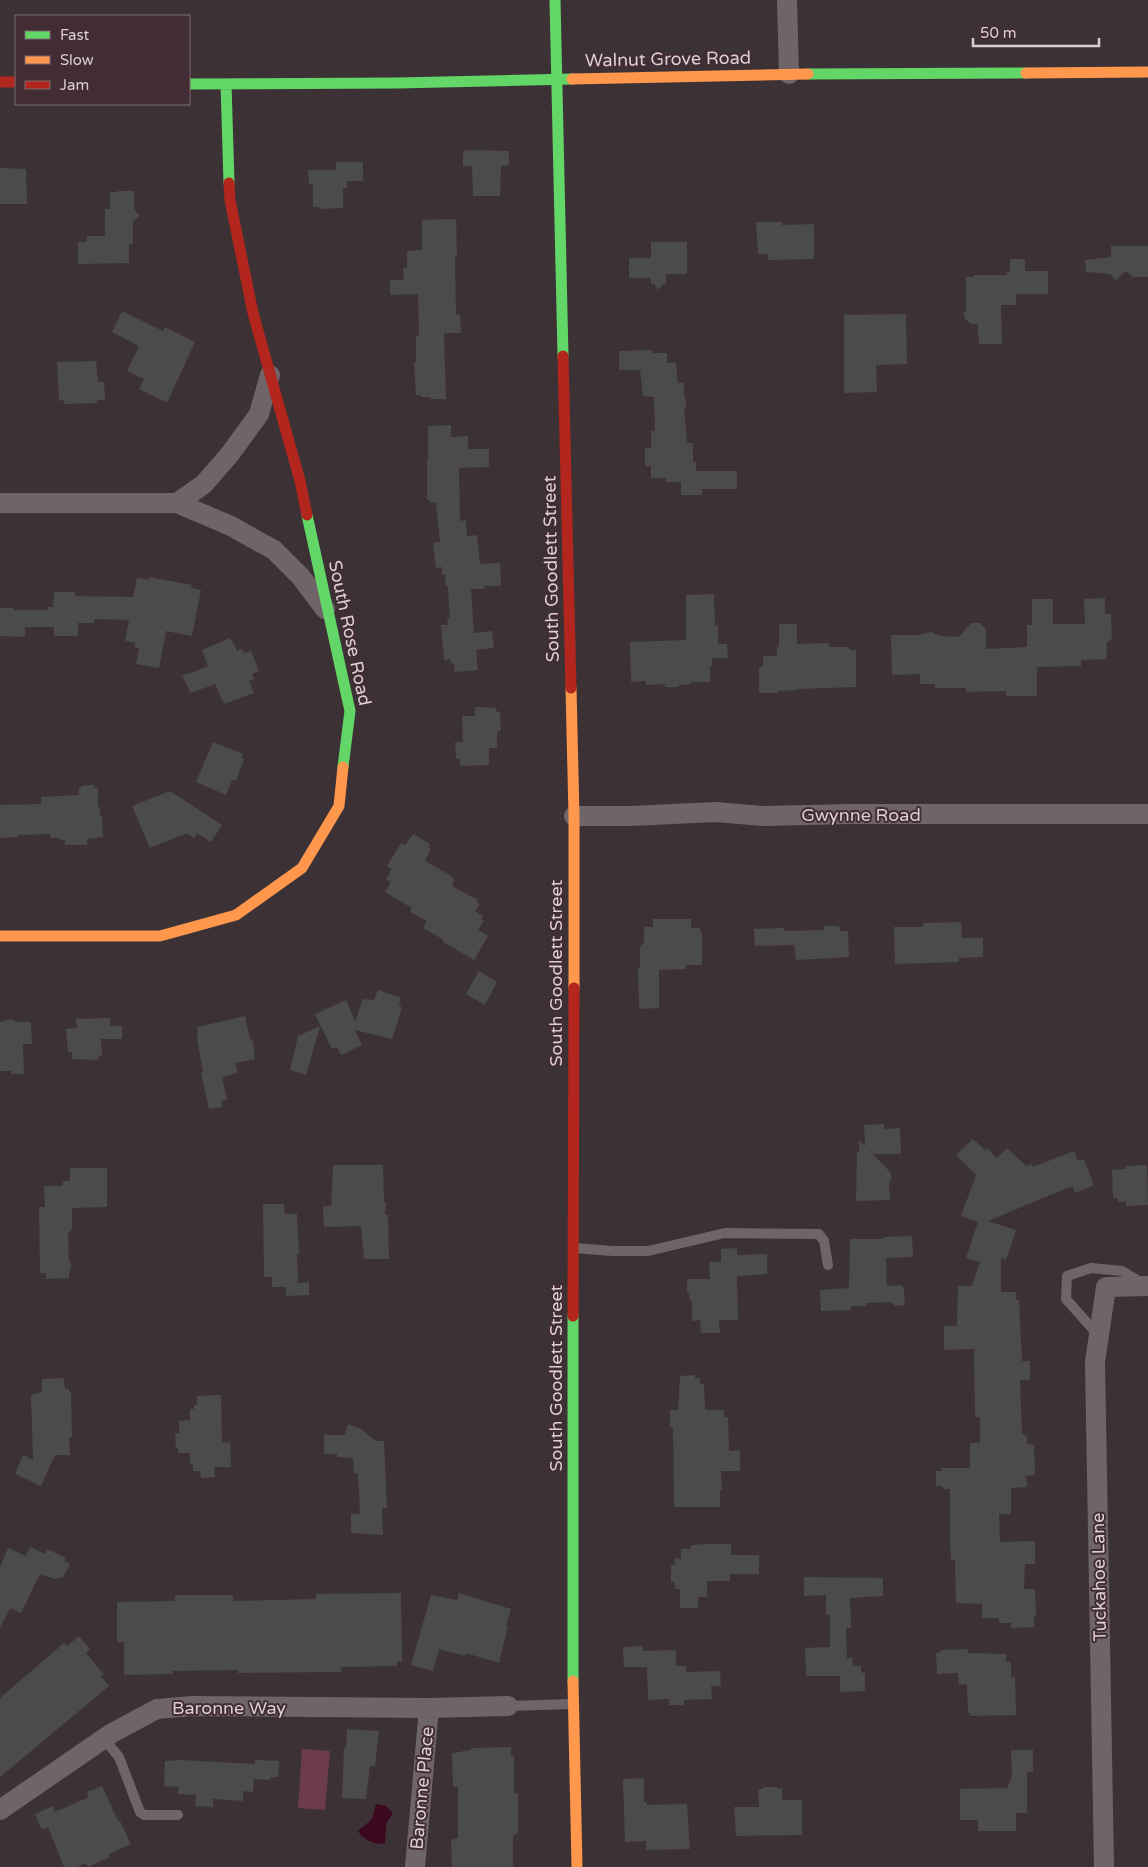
<svg xmlns="http://www.w3.org/2000/svg" width="1148" height="1867" viewBox="0 0 1148 1867" font-family="'Varela Round',sans-serif">
<rect width="100%" height="100%" fill="#3c3235"/>
<!-- green -->
<path fill="#6c3c4c" d="M302,1749l28,2 -5,59 -27,-2z"/>
<!-- water -->
<path fill="#3b081f" d="M376,1804l10,2 7,7 -7,11 -1,20c-11,0 -21,-3 -27,-13l14,-12z"/>
<!-- building -->
<path fill="#4b4b4c" d="M471,150l38,1v14l-8,1 -1,30h-27l-1,-30h-9v-15z
M336,162h27v19h-16v7h-4v19l-2,1 -22,1v-2h-6v-23h-4l-1,-14h28z
M0,168l26,1 1,35h-27z
M118,191h16v18l6,7 -7,5v23h-4v19l-51,1v-22h9v-6h18v-27h5v-17h8z
M456,219l1,37 -2,1 1,58h4l1,18h-17l2,66h-15l-1,-2h-9v-2h-5l-2,-33h2v-26h3l-1,-42 -28,1v-15h14l-1,-12h4v-17l15,-1v-30z
M756,222h26v3l32,-1v35l-46,1v-6h-10z
M651,242h36v32h-21v10h-3l-5,6 -4,-6h-3v-6h-22v-20h22z
M1111,246h37v31h-15l-7,-6 -10,9 -6,-6 -24,-2 -1,-12 26,-3z
M1010,259h15v12h23v23h-32v11h-15l1,39h-23v-7h-1v-13h-7l-7,-6v-6l2,-2v-33h8v-2h33v-3h3z
M122,311l41,20 2,-4 30,15 -28,61 -28,-14 5,-10 -17,-8 12,-25 -27,-14z
M906,314l1,50 -31,1 1,27 -33,1v-78z
M652,350v3h15v10h9l2,20h6v14l2,3v6l-2,2 3,35h6v19h3v9h41v18h-35v6h-21v-13h-15v-4h-15v-12h-6v-18h6v-17h4l-1,-34 -11,-1 -3,-26h-21v-19z
M96,361l2,21h6l1,18h-8v3l-33,1v-4l-5,1 -2,-39z
M451,425v12l17,-1v13h21v18l-30,1 1,53 6,-1 1,16 10,-1 3,29 20,-1 1,23h-17l1,3h-14l3,44 18,-2 2,17 -18,2 2,20 -23,2 -1,-9 -3,1 -1,-5 -6,1 -3,-35h7l-1,-6 3,-1 -2,-32h-2l-1,-11h-3v-8l-6,1 -3,-25 7,-1 -4,-40 -6,1v-3h-3v-40l1,-1v-33z
M149,577l43,8 -1,3 10,2 -9,46 -26,-5 -7,37 -23,-4 3,-16 -5,-1 1,-4 -10,-2 4,-21 -34,-1 -1,4h-16v13h-24v-9h-29v10l-25,-1v-28h13v2h35v-3h5l1,-15h21v4l58,1 4,-19 12,2z
M714,594l1,32h3v18h9l1,14h-16v8h-2v16h-19v2l-12,1v2h-14v-3l-19,1v-4l-15,1 -1,-40 56,-2v-45z
M1105,598v16h5l1,2 1,23 -5,3 -1,17 -25,1v6l-44,1v29h-31v-5l-40,1v-4h-31v-4h-15v-10l-28,1 -1,-40h29l11,-3 10,4 18,1 12,-14h9l6,7v19l41,-2v-22h5v-26h21v25h32l-1,-25z
M779,624h18v20l32,-1v4h20v3h7v37l-58,2v1l-20,1v2h-19v-26h4v-11h14v-9h2z
M230,638l1,2h1l5,11 5,-3 2,5 7,-2 8,20 -7,3 2,5 -5,2 5,12 -30,11 -9,-20 -24,9 -9,-17 26,-10 -6,-16z
M475,707l21,1v3l4,1 1,18 -4,2v16h-8v17l-29,1v-7h-4l-1,-17h8l-1,-26h13z
M213,742l30,12 -2,4 3,1 -8,22 -4,-1 -6,15 -30,-13z
M94,785v3h4v19h2v9h2l1,21 -16,2v6h-22v-5h-4l-1,-2h-10v-4l-32,1v2l-18,1v-33l41,-1v-7l38,-2v-7h2v-2z
M170,791l52,34 -11,17 -14,-9 -3,5 -7,-5 -37,15 -18,-42z
M413,834l17,10 -2,4 3,1 -6,12 27,15 -1,1 3,2 -2,7 26,14 -1,2 3,2 -5,7 8,5 -2,3 3,1 -6,10 10,6 -14,24 -31,-18 1,-2 -21,-12 4,-7 -17,-9 2,-4 -27,-16 6,-10 -5,-3 6,-10 -5,-3 14,-23 4,2z
M653,919h38v9h9v4h2v33h-16v4l-27,1v38l-20,1 -1,-41h2v-21l4,-5v-15h9z
M961,922l1,16h21v19l-24,1v4l-64,2 -1,-37h29v-4z
M824,926h15l1,5h8l1,26 -53,3 -2,-15 -39,1 -1,-17 30,-1 1,3 39,-1z
M479,971l18,11 -12,23 -19,-11z
M378,990l23,8 -2,7 2,1v5l-9,28 -37,-9 7,15 -21,10 -4,-8 -5,2 -17,-35 31,-14 9,21 8,-22 11,1z
M245,1016l5,23 3,2 2,18 -20,4 3,10 -16,4 5,23 -6,1 1,6 -13,2 -8,-36 2,-1 -6,-34 1,-3 -1,-8z
M110,1018v8h12v13h-21l1,17h-3l-2,4 -25,-1v-7h-4l-2,-23 11,-1 -1,-9z
M11,1019l6,3h14l1,22h-9l1,30h-13v-3h-11v-49z
M320,1026l-14,49 -16,-5 8,-34z
M884,1124v5l16,-1 1,26h-28l18,19v7l-2,3 1,17 -34,1 1,-49h2v-12l6,6 -1,-21z
M973,1139l12,11 2,-2 10,10 10,-10 19,18 6,-2 1,3 41,-16 4,10 6,-2 10,26 -19,8 -3,-7 -84,35 28,9 -10,30 -5,-2v34h15v8h3l3,61h8v19h-10l2,54 5,2v8l7,1 1,30 -9,1 1,11 -16,1v26h-12l1,28 35,-1v23h-10l-1,25h11l1,27h-2v11l-23,1v-5h-12v-5h-17v-14l-26,-1 -1,-43h-4l-1,-17v-54h-7v-3h-7v-15h6v-3h28v-25h10v-26h-5l-1,-68 -30,1v-24h13l1,-40h14l8,-24 -14,-4 12,-36 -17,-6 15,-41 -20,-20z
M333,1165h50l1,37h2l-1,13h3l1,44h-25l-3,-33 -37,1 -1,-21h8z
M1147,1165l1,40 -22,1v-5l-8,1v-4h-5l-1,-28 14,-1v-3z
M70,1168h37v39l-35,1v20l-4,6 1,27 2,3v5l-2,3v6l-23,1v-6h-6l-1,-66h6l-1,-21h19v-5h7z
M263,1204h21l1,10h12l2,40h-2l1,29 11,-1v13l-23,1v-9h-14v-10h-8z
M912,1236l1,21 -27,1 1,28 14,-1 3,4 1,16 -10,1 -3,-4 -26,1v3h-15v4l-30,1 -1,-21 29,-2 1,-49h33l2,-2z
M737,1248v7l30,-1v20l-30,2 1,44h-19l1,13h-19l-1,-13 -8,1v-20h-2l-1,-8h-2v-14h23l-1,-17h12v-13z
M695,1375v3h5v6h4l1,26h19v7h4l1,34 11,-1v21h-19l1,19h-2v17h-46l-1,-80h-3v-17h8l2,-34z
M64,1378l1,11h4v3h2l1,45h-3l1,18h-15l-14,31 -26,-12 8,-19 10,5 -2,-65 11,-3v-13z
M221,1395l1,48 8,-1 1,25h-17l1,10 -14,1 -1,-7h-7v-7l-3,1v-12h-12v-5h-2l-1,-15h4v-12l11,-1v-11h4v-4h3v-9z
M348,1424l13,5 15,12h8l3,67h-5l1,27 -32,-2v-19h9l-2,-41h-4l-1,-15 -16,-1v-3h-13v-19h21z
M705,1544h26v11h28v19h-29v7h-23v16h-9v11h-18v-19h-5v-7h-4v-17h4v-7l6,1v-10h9l1,-4z
M30,1547l15,7 2,-5 19,9 -2,3 6,3 -7,13 -8,2 -15,-5 -19,39 -11,-5 -10,20v-61l8,-19 18,8z
M804,1577l79,1v18l-33,2 1,30h-5l1,30h5l1,8h8v7l4,-1v19l-25,1v-16h-34l-1,-28 25,-1v-33l-4,1v-20l-22,1z
M401,1593l1,69 -5,-1v5l-56,1v5l-103,1v-3l-65,1v3l-49,1v-33h-7v-40l58,-1v-6h58v6l83,-2v-5z
M459,1593l52,16 -5,17 2,1 -9,36 -33,-10 -1,3 -26,-7 -6,22 -22,-6 20,-70 26,5z
M79,1636l11,13 -4,4 18,22h-4l9,11 -109,91v-79l64,-55 3,3z
M642,1646l1,5 33,-1v16h10v6l34,-1 1,15h-10l1,13 -28,1v5h-15v-6l-21,1 -1,-33h-23l-1,-20z
M968,1649v4l38,1v8h5v15h4l1,38 -46,1v-3h-2l-1,-29 -8,1 -1,-12 -21,1 -1,-21 5,-1v-2z
M347,1729l32,2 -4,35h-5l-4,33 -24,-1 2,-50h2z
M511,1747v9h3v36l4,2v39h-2v2h-3v32h-61l-1,-27 7,-2v-51h-5l-1,-34 19,-3v-2z
M1011,1750h22v22h-6v41h-11v18h-38v-11h-18v-31l47,-1 5,-12z
M180,1760l75,4v-4l24,1 -1,16h-7l-1,3 -16,-1 -1,13 -10,-1v10l-30,-2v8l-18,-1 1,-11 -18,-1 1,-7 -15,-1 1,-25z
M644,1778v24h3v3l40,-1 3,45 -44,1v-9l-21,1 -2,-63z
M102,1786l16,35h2l11,23 -22,10 1,3 -22,10 -2,-4 -9,4h-13l-16,-40 -6,3 -7,-16 18,-8 2,6 34,-15 -2,-5z
M763,1787h15v2l4,-1v12h20v35l-66,1 -2,-29h25l-1,-18h5z"/>
<g fill="none" stroke-linecap="round" stroke-linejoin="round">
<!-- lane -->
<path stroke="#6f6468" stroke-width="10" d="M574,1248l39,3h35l77,-18 94,1 5,7 4,24
M1098,1335l-32,-36 1,-23 24,-8 31,3 20,12
M508,1706l64,-2
M104,1739l15,18 21,55 4,3h34"/>
<!-- street -->
<path stroke="#6f6468" stroke-width="20" d="M787,0l2,74
M0,503h177l54,23 43,24 27,27 24,32
M177,503l27,-19 26,-30 29,-40 11,-39
M574,816h57l84,-4 49,4 85,-2h299
M0,1810l112,-77 45,-24 35,-3 237,2 79,-2
M415,1867l14,-159
M1104,1867l-9,-505 11,-75 42,-1"/>
<!-- fast -->
<path stroke="#63d668" stroke-width="11" d="M555,0l8,356
M808,74l218,-1
M189,84l208,-1 175,-4
M226,84l3,99
M307,515l43,196 -7,56
M573,1681v-365"/>
<!-- slow -->
<path stroke="#ff974d" stroke-width="11" d="M1026,73l122,-1
M572,79l236,-5
M571,688l3,128v172
M0,936h160l76,-21 66,-47 37,-62 4,-39
M573,1681l4,186"/>
<!-- jam -->
<path stroke="#b3261e" stroke-width="11" d="M0,82h16
M229,183l1,17 23,113 47,168 7,34
M563,356l8,332
M573,1316l1,-328"/>
</g>
<g text-anchor="middle" stroke-width="4" stroke-linejoin="round" paint-order="stroke">
<!-- street labels -->
<g font-size="18" fill="#dcced2" stroke="#412d33">
<text transform="translate(668 59) rotate(-1)" y="6">Walnut Grove Road</text>
<text transform="translate(551 569) rotate(-91)" y="6">South Goodlett Street</text>
<text transform="translate(350 633) rotate(78)" y="6">South Rose Road</text>
<text x="861" y="821">Gwynne Road</text>
<text transform="translate(556 973) rotate(-90)" y="6">South Goodlett Street</text>
<text transform="translate(556 1378) rotate(-90)" y="6">South Goodlett Street</text>
<text transform="translate(1099 1577) rotate(-91)" y="6">Tuckahoe Lane</text>
<text x="229" y="1714">Baronne Way</text>
<text transform="translate(422 1788) rotate(-85)" y="6">Baronne Place</text>
</g>
</g>
<!-- legend -->
<rect x="15" y="15" width="175" height="90" fill="#412d33" stroke="#7f6d73"/>
<rect x="25" y="31" width="25" height="8" fill="#63d668" stroke="#7f6d73"/>
<text x="60" y="40" font-size="15" fill="#dcced2">Fast</text>
<rect x="25" y="56" width="25" height="8" fill="#ff974d" stroke="#7f6d73"/>
<text x="60" y="65" font-size="15" fill="#dcced2">Slow</text>
<rect x="25" y="81" width="25" height="8" fill="#b3261e" stroke="#7f6d73"/>
<text x="60" y="90" font-size="15" fill="#dcced2">Jam</text>
<!-- scale -->
<path d="M973 38v8h126v-8" fill="none" stroke="#dcced2" stroke-width="2.5"/>
<text x="980" y="38" font-size="15" fill="#dcced2" stroke="#412d33" stroke-width="4" paint-order="stroke">50 m</text>
</svg>
